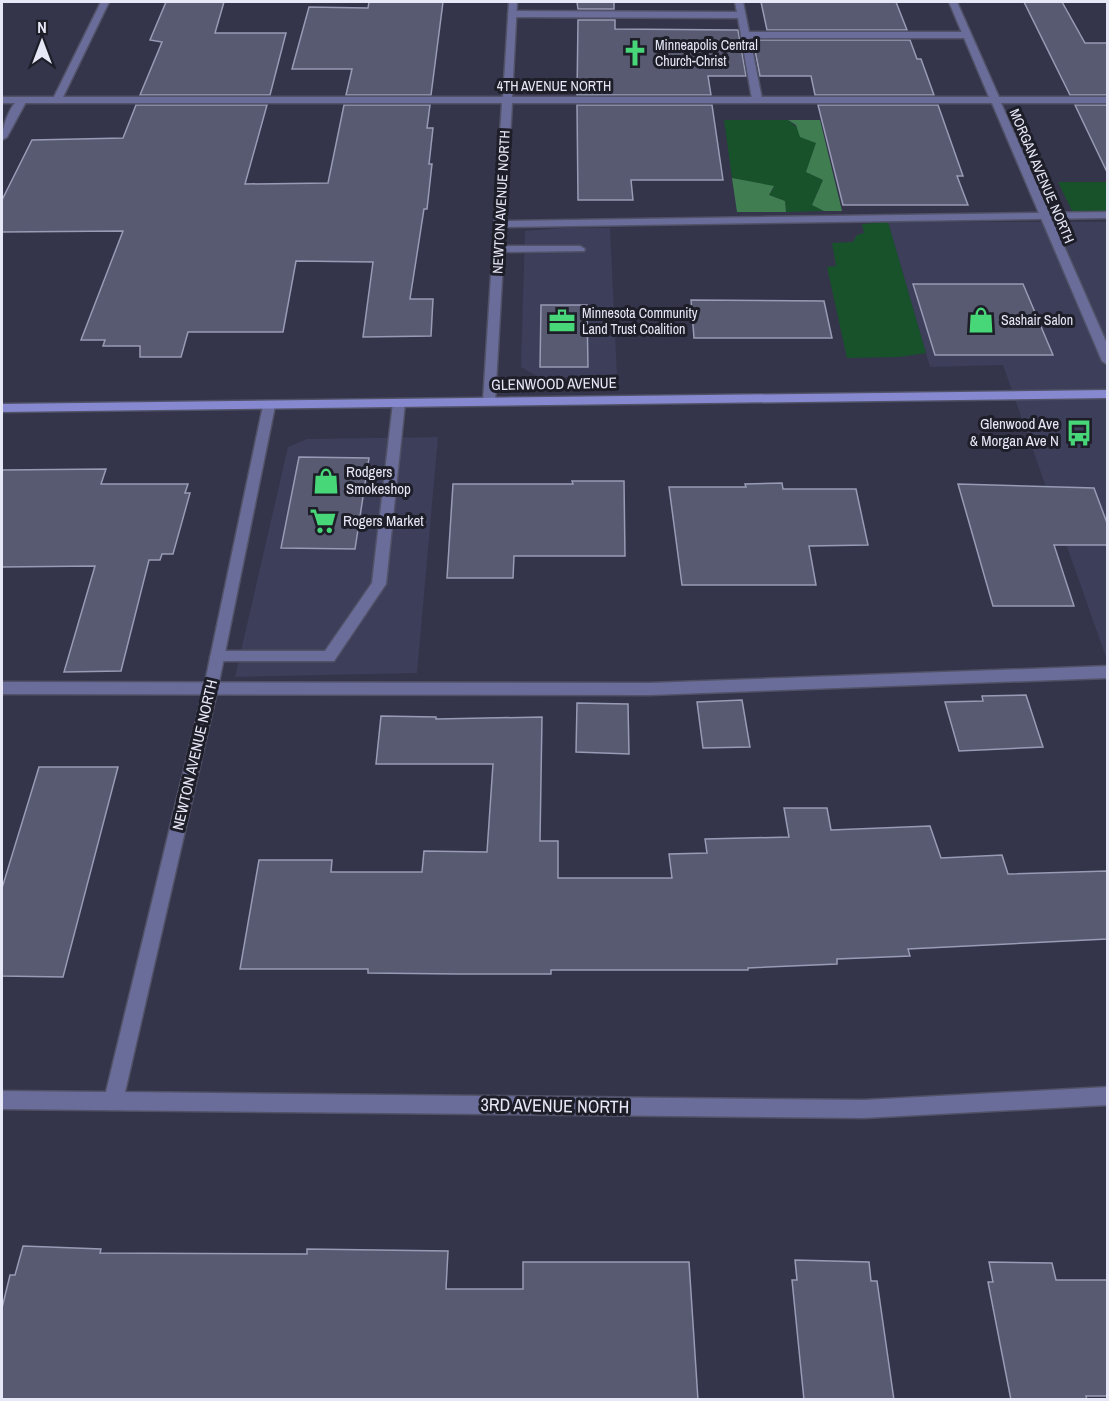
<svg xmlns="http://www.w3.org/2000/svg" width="1109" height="1401" viewBox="0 0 1109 1401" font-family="'Archivo Narrow',sans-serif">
<rect width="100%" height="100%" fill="#34354b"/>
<!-- built -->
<path fill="#3c3e5a" d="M888,222h219v438l-104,-295 -73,2z
M562,228h48l7,148 -77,2 -19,-11 4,-136z
M438,437l-21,236 -182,4 53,-230 19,-8z"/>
<!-- green -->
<path fill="#18522b" d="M724,120h64l28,23 -9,29 16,8 -11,25 12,6 -38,1 -1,-11 -16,-6 5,-8 -42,-9z
M1058,182h49v29h-35z
M888,222l38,131 -27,4 -52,1 -20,-91 9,-1 -4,-23 21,-1 4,-7 7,-2 -2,-9z"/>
<!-- forest -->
<path fill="#407e52" d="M788,120h32l22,91h-18l-12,-6 11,-25 -17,-8 10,-29 -16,-6 -4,-12z
M732,178l42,8 -5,9 16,6 1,11h-49z"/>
<!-- building -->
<path fill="#585a72" stroke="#989bb5" stroke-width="1.5" d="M166,2h58l-9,31h71l-16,62h-130l22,-53 -12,-2z
M369,2h74l-12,93h-85l6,-26h-60l17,-62 59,1z
M577,2h37v7h-36z
M761,2h135l11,28h-140z
M1024,2h38l23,41h22v52h-37z
M578,20h37v9l123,1 8,46h-38l3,19h-134z
M753,40h157l7,19h4l13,36h-119l-4,-19h-51z
M136,105h131l-22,79 83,-1 16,-78h86l-3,23h6l-4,36h3l-5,45h-3l-14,90h23l-2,37 -68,1 10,-75 -77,-1 -13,71h-95l-7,25h-41v-11h-37l2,-6h-24l42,-109 -121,1v-32l30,-60 91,-2z
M577,105h135l11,75h-92l2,20h-55z
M818,105h120l25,71h-6l11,29h-125z
M1075,105h32v67z
M913,284h110l30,71h-118z
M691,300l133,1 8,37h-138z
M541,305h46l1,62h-48z
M299,457l70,1 -14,91 -74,-1z
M106,469l-5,15h87l-3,9h5l-17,61h-11l-2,6h-11l-28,111 -57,1 31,-106 -93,1v-97z
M572,481h52l1,75h-111l-1,22h-66l6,-94h120z
M782,483l1,6h73l12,56 -59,1 7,39h-134l-13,-98h77l-1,-3z
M958,484l136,4 13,35v22h-53l20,61h-81z
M1026,695l17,52 -84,4 -14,-49 38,-1 -1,-5z
M742,700l8,47 -47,1 -6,-46z
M577,703l51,1 1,50 -53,-2z
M381,716l55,1v2l106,-2 -2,124h18v37h114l-3,-24 38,-1 -2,-14 84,-2 -5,-29h43l4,22 99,-4 11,32 61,-3 6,19 99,-3v68l-199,10 2,7 -73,3v5l-89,4v2h-197v4h-93l-90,-1v-4h-128l19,-109h73l-1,12h91l2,-21 63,1 6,-88h-117z
M39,767h79l-55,210 -61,-1v-88z
M23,1246l78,3 -1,4 207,1v-5l141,2 -2,38h77v-27h166l9,138h-696v-92l8,-33h5z
M795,1260l74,2 2,19h6l17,119h-90l-12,-120h5z
M989,1262l63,1 4,17h51v116h-21l1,4h-76l-23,-118h5z"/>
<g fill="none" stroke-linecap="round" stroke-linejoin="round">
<!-- lane casing -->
<g stroke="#515267" stroke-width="3">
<path id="lane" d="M735,2h8l6,30h217l4,3 -4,3h-216l12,61 -5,3 -5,-3 -14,-81 -226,-1 -4,-3 4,-3 225,1z
M22,97l5,3 -20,37 -5,3c0,-13 8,-37 20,-43z
M1108,212v6l-608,9 -5,-3 5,-3z
M580,246l5,3 -1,2 -85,1 -5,-3 5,-3z
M399,399l6,4 -19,181 -52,77h-122l-2,-4 2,-4 5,-2h108l47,-68 21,-180z
M1108,666v12l-458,17 -648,-1v-12l648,1z"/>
</g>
<!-- street casing -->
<g stroke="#515267" stroke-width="3">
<path id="street" d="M101,2h8l-46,95h440l6,-95h8l-5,95h477l-40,-95h8l42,95h109v6h-107l107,243v19l-6,-4 -110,-258h-480l-17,299 -2,3h-8l-2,-3 19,-299h-500v-6h52z
M269,402l6,4 -57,281 -93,405 739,8 244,-13v18l-244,13 -862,-9v-18l104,1 98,-405 59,-281z"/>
</g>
<!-- secondary casing -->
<g stroke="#515267" stroke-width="3">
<path id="secondary" d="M1108,390v8l-1106,14v-8z"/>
</g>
<!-- lane -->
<use href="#lane" fill="#6a6d99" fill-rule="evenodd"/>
<!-- street -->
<use href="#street" fill="#6a6d99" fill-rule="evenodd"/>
<!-- secondary -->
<use href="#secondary" fill="#8689d0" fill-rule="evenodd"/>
</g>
<!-- icons -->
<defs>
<g id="church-bare" transform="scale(2.07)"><path d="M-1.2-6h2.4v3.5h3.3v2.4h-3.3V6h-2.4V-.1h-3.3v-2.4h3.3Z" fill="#47d779" stroke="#1d1e28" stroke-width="2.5" paint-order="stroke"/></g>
<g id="shop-bare" transform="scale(2.07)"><path d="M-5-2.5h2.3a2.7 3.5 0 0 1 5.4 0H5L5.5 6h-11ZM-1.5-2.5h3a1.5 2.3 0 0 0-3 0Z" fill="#47d779" stroke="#1d1e28" stroke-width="2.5" paint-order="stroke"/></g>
<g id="office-bare" transform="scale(2.07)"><path d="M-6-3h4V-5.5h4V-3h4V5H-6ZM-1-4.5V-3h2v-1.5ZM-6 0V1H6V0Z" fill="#47d779" stroke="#1d1e28" stroke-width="2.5" paint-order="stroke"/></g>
<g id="bus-bare" transform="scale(2.07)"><path d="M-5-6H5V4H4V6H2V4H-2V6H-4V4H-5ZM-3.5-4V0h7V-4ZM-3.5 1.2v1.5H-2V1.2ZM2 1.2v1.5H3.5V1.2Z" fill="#47d779" stroke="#1d1e28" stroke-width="2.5" paint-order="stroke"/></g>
<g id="supermarket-bare" transform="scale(2.07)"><path d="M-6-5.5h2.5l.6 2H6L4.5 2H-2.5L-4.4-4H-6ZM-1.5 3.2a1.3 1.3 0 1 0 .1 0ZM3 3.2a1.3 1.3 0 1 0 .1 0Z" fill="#47d779" stroke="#1d1e28" stroke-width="2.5" paint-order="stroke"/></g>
</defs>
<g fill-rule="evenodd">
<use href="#church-bare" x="635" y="53"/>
<use href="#shop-bare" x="981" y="320"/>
<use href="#office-bare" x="562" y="321"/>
<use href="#bus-bare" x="1079" y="433"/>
<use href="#shop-bare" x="326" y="481"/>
<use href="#supermarket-bare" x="323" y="521"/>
</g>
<g text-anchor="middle" stroke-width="6" stroke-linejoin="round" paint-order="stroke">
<!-- far-poi labels -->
<g font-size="14" fill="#e7e8f7" stroke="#1d1e28" text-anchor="start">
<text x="655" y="50">Minneapolis Central<tspan x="655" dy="16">Church-Christ</tspan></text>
<text x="582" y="318">Minnesota Community<tspan x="582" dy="16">Land Trust Coalition</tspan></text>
<text x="1001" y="325">Sashair Salon</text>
</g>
<!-- far-street labels -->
<g font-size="14" fill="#e7e8f7" stroke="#1d1e28">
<text x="554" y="91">4TH AVENUE NORTH</text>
<text transform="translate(1042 176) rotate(67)" y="5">MORGAN AVENUE NORTH</text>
<text transform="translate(501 202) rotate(-87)" y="5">NEWTON AVENUE NORTH</text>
</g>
<!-- street labels -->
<g font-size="15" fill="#e7e8f7" stroke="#1d1e28">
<text transform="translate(554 384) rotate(-1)" y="5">GLENWOOD AVENUE</text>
<text transform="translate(195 755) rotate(-77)" y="5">NEWTON AVENUE NORTH</text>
</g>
<!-- poi labels -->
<g font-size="15" fill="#e7e8f7" stroke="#1d1e28" text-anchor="start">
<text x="1059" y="429" text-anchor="end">Glenwood Ave<tspan x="1059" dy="17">&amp; Morgan Ave N</tspan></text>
<text x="346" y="477">Rodgers<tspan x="346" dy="17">Smokeshop</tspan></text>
<text x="343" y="526">Rogers Market</text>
</g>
<!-- near-street labels -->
<g font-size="18" fill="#e7e8f7" stroke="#1d1e28">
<text transform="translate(555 1106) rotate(1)" y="6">3RD AVENUE NORTH</text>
</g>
</g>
<!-- border -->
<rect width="1109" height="1401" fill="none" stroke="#e7e8f7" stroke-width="6"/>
<!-- north arrow -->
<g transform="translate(42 42)" stroke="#1d1e28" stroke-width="4.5" paint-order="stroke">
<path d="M0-4.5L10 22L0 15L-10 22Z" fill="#e7e8f7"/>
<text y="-9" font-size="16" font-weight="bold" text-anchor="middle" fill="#e7e8f7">N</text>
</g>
</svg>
